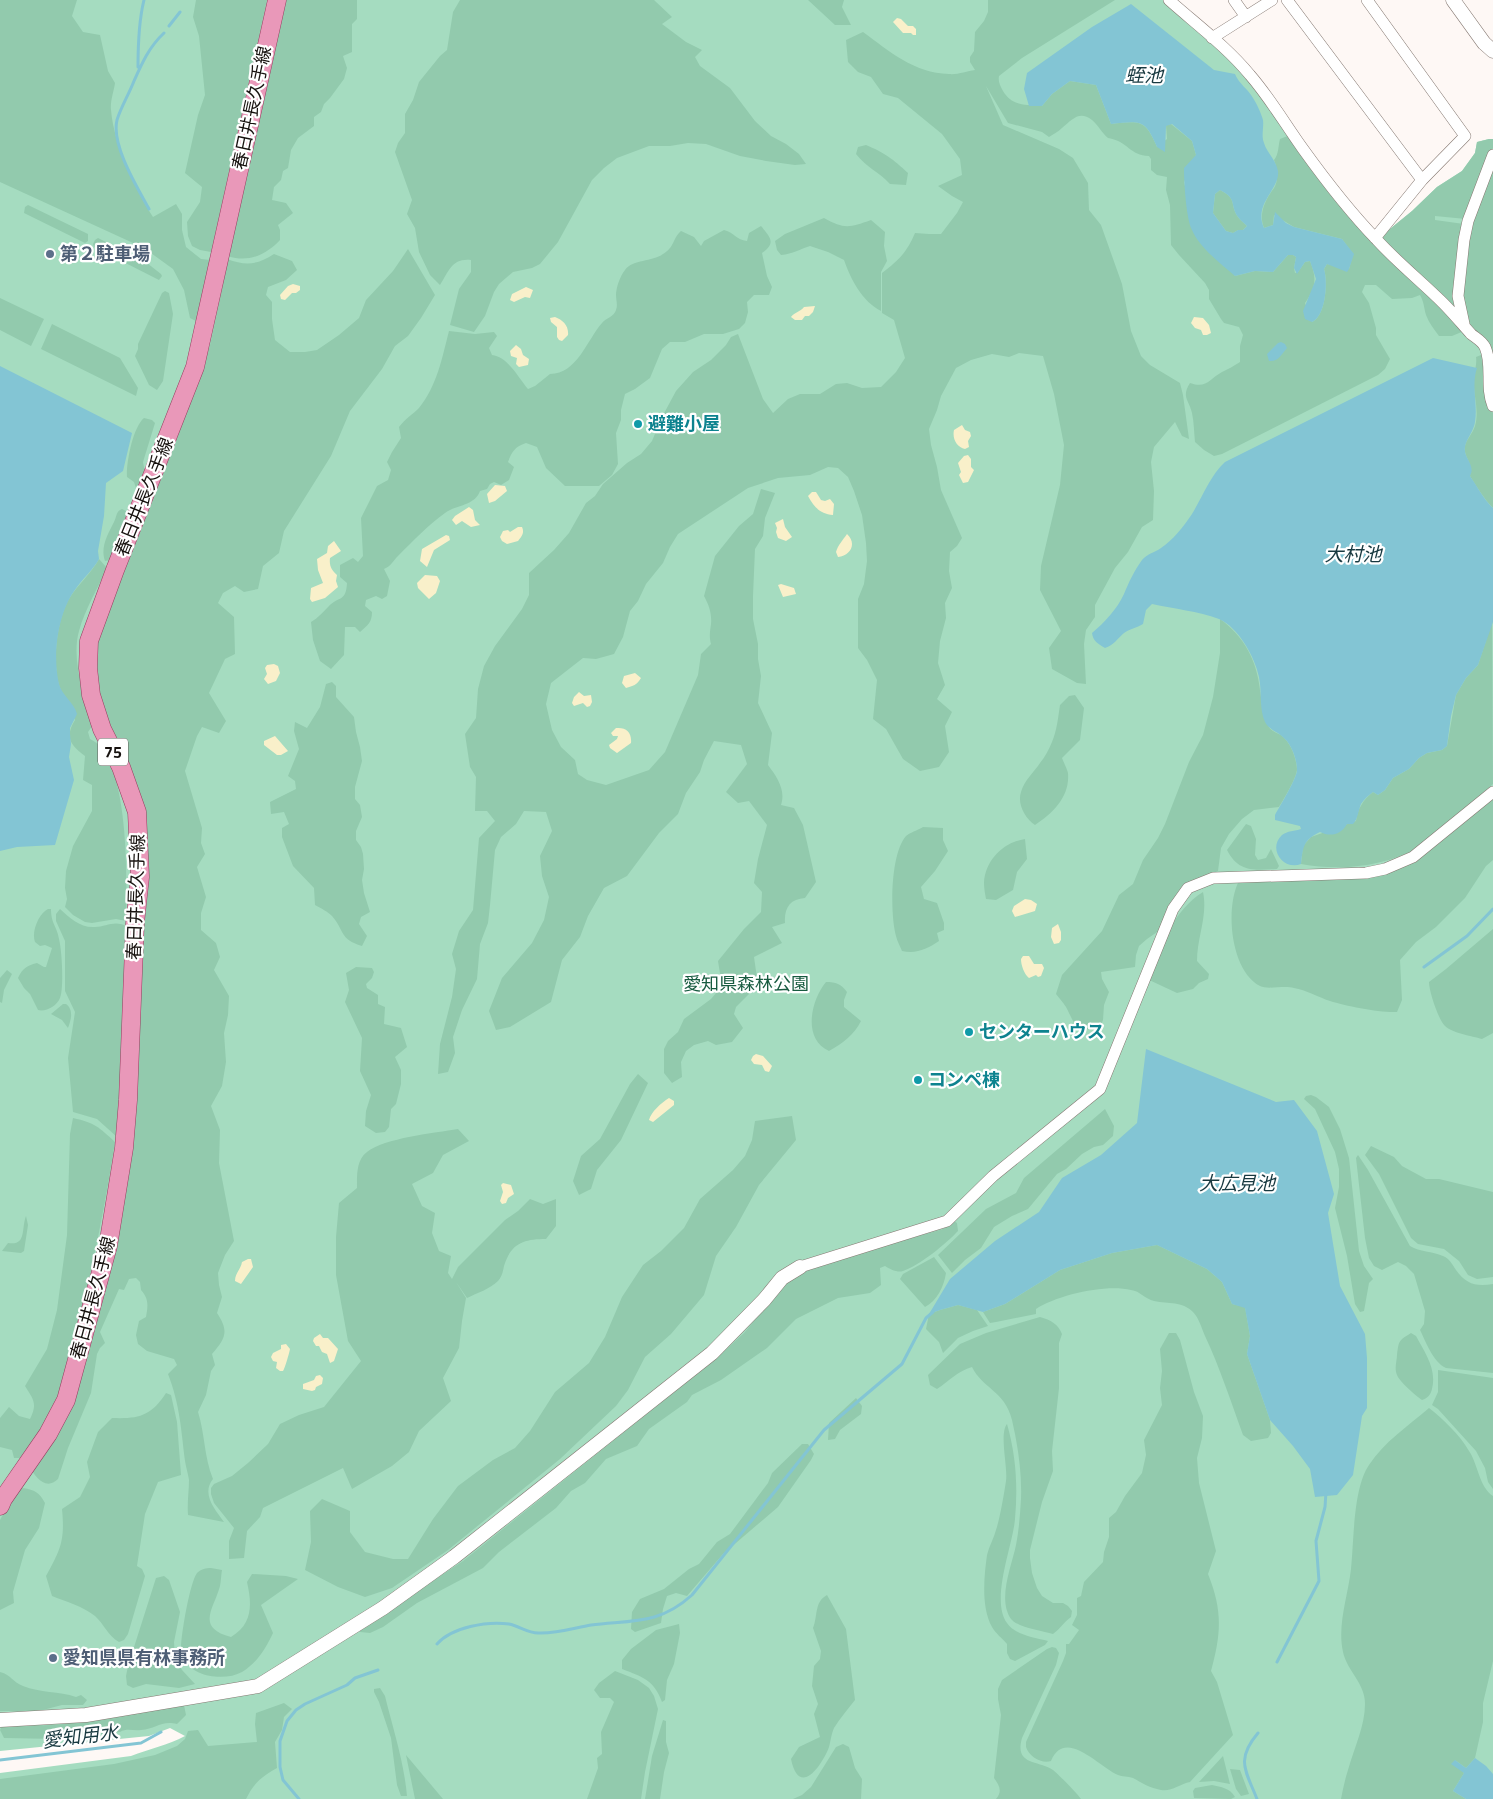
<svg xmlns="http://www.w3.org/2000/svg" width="1493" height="1799" viewBox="0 0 1493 1799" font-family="'Titillium Web','Noto Sans JP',sans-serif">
<rect width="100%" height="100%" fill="#fef8f5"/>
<!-- green -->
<path fill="#a5dcc0" d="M0,0h1166l80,74 129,167 37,-30 25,-24 25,-16 13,-18 2,-11 12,-3h4v1660h-1493v-26l131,-17c18,-7 37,-11 54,-20l-15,-8 -21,8 -149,15z"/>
<!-- forest -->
<path fill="#92caad" d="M0,0h77l-5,16 11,16 17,3 8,36 7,12c-1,8 -5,18 -4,27 3,35 23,77 42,107l23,-13 6,10v16l4,17 15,12 9,1 -12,62 -8,-4 -6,-28 -11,-21 -29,-21 -144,-66z
M196,0h71l-56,252 -11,-2 -8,-4 -4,-10 -1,-14 13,-20 2,-15 -17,-14 13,-58 7,-20 -6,-59 -6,-19z
M285,0h72v19l-5,5v28l-9,4 4,12 -3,11 -14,19 -6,6 -3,8 -7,5v9l-16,12 -7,12 -3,18 -5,3 -2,9 -7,7 -2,13 14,3 7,10 -15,12 2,5v10c-14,15 -32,23 -52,16z
M460,0h194l18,17 -10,7 24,18 16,8 -7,7 5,9 30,22 25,33 16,15 15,8 13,10 7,10 -11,1 -29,-4 -26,-5 -34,-12 -18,-1 -18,3h-21l-32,12 -13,10 -12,12 -34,62 -18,22 -8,4 -19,4 -14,12 -5,8 -9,24 -11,16 -24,-7 9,-36 12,-17v-12c-19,-2 -22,11 -31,25l-10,-10 -11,-23 -4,-24 -8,-14 5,-14 -17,-48 3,-9 7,-10v-19l8,-14 6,-18 21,-26 7,-6 6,-38z
M808,0h36l-2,7 9,18h-16z
M988,0h127l-93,58 -23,18c-1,6 1,9 4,15 9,15 22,14 39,15l10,-12 18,-13 26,4 15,39c29,-3 34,-5 46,23l10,-8 -1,-14 5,-1 21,17 4,14 -12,27 3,13 48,81 20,-5 18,1 15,-17h5l3,2 -2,11 1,5 3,-1 7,-10 5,-1c7,17 6,26 -5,42l7,19c14,-6 16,-41 12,-53l3,-5 22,5 4,-15 -11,-15 -48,-12 -20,-12 -1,10 -9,3c-6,-15 2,-29 10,-40 5,-8 3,-20 0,-28 5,-6 4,-14 6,-21l10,-4 174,196 -12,5h-13c-5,-7 -10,-13 -13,-21 -2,-7 -2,-13 -6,-20l-8,3 -20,1 -16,-14h-11l-3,7 7,11 7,25v7l14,24 -5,10 -7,6 -156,79 -8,2 -10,-6 -9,-8c-1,-9 -1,-20 -3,-29 -3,-13 -11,-16 -2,-30 17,6 19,-4 32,-11 6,-3 12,-6 18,-10v-16l3,-11 -4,-8 -15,-4 -3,-4 -12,-20v-9l-4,-7 -26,-28 -8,-10 -1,-40 -4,-15 1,-13 -10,-2 -6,-5v-11l-2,-3c-19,0 -21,-15 -41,-18 -6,-5 -10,-13 -16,-18 -13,-10 -20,0 -30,8 -4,4 -9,6 -13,9l-7,-5 -34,-9 -22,-37 17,39 56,24 14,9 15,25 1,27 12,15 21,59 9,47 10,25 9,9 30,18 3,12 6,44 -7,-3 -7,-14 -21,25 -3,15 3,29 -1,29 -11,7 -14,25 -13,16 -20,37v12l-9,13 -2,14 2,40 -9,-1 -25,-14 -3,-21 12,-17 -21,-41 1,-24 19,-81 4,-40 -10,-51 -11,-38 -24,-3 -10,4 -17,-3 -21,6 -15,8 -15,28 -4,14 -8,19 2,16 6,22 4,23 21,48 -5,8 -7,6 -1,19 3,17 -7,15 1,15 -6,23 -2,22 7,22 -8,14 15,13 -7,14 4,26 -10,15 -19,4 -17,-12 -17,-30 -13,-10 4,-39 -10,-20 -9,-12v-49l6,-15 3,-23 -1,-18 -4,-28 -8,-24 -6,-14 -10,-9 -10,-1 -18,8 -32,3 -30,10 -70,46 -8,13 -7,16 -17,21 -8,17 -8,10 -7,26 -9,17 -18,5 -13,-1 -32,25 -5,21 6,26 9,17 14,13 3,14 9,6 19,5 43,-15 16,-18 33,-77 3,-21 10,-10c-2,-8 -1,-12 0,-20 1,-10 -2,-19 -7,-28l11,-40 24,-30 14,-12 8,-25 14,4 -10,25 -2,18 -8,13 -2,47v23l5,25v15l3,17 -3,27 14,30 -4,32c9,12 18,25 13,40l13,3 9,17 13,57 -11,16c-15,1 -21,10 -20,25l-13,4 10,16 -28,14 4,28 -22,22 -2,7 9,14 -11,14 -16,3 -8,-4 -14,4 -8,6 -5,11 1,15 -10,6 -8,-10v-24l4,-8 10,-9 6,-13 27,-20 11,-13 -4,-25 26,-32 17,-17 1,-20 -8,-9 4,-24 9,-34 -18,-24 -11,2 -12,-11 21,-28 -6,-19 -27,-4 -10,19 -4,12 -14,21 -8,21 -19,19 -32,43 -23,12 -16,28 -8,21 -18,23 -11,42 -41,25 -14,3 -7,-19 13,-33 30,-35 12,-23 5,-23 -7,-21 -2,-20 12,-25 -6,-19 -22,-1 -8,13 -15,13 -6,13 -5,55 -2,18 -8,21 -3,35 -15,31 -9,27 2,16 -7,19 -10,2 2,-30 12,-47 4,-28 -4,-15 7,-23 14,-21 6,-72 16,-17 -8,-10h-12l1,-34 -6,-10 -5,-33 11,-16 2,-29 6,-23 11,-20 27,-37 7,-14v-22l25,-23 15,-17 17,-30 9,-7 8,-12 24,-21 14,-9 11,-13 10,-24 14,-26 17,-19 18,-12 15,-15 5,-8 7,-3 25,65 10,14 15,-14 12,-5h20l16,-10 11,-1 15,5 19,-1 15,-15 9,-14 -11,-38 -12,-7v-40c17,-13 25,-21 33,-40l14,1h12l16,-21 6,-11 -11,-6 -14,-10 24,-11 -2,-16 -18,-25 -44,-36 -15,-4 -12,-17 -13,-5 -10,-10 -2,-22 17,-8c26,19 51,41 86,42 8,1 18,-3 26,-4l-5,-8v-5l4,-6 1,-19 9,-11 4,-9z
M1489,139h4v9l-27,71 -31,-3v4l29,4 -5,92 -80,-78 33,-27 25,-24 25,-16 13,-18 2,-11z
M866,145c19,8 27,14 42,28l-2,12 -16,-1c-12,-13 -23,-16 -34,-30l2,-7z
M1493,162v200l-24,-37 -8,-27 5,-57z
M1220,190c18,9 9,14 18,27 2,3 6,6 9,9l-4,4h-5l-5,3 -7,-2 -13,-18 2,-19z
M28,205l60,29v7l-3,2 -61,-30 1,-6z
M824,218c20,11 25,10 47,2l14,12 -1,14 3,15 -6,11v39c-19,-10 -30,-31 -37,-51l-16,-8 -18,-6c-10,3 -17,8 -29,9l-4,-5 -2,-9 10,-7z
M761,226c10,12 15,17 1,27l5,23 5,11 -3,8h-15l-7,7 1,10 -3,11 -6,6 -16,5h-19l-19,8h-15l-8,7 -12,29 -15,11 -10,5 -4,16v10l-5,13 2,31 -6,11 -13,11h-34l-19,-18 -9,-21 -11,-4c-11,4 -14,8 -18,19l6,5 -5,13 -8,5 -7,-3 -4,2 -3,5 -7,2c-5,15 -25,14 -35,22 -17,12 -32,28 -47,43 -5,5 -7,10 -14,13l6,12 -3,15 -5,3 -6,-3 -10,4 -1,6 7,6c0,10 -4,13 -12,20l-5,-5h-10l-1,28 -13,14 -11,-8 -7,-21 -2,-18c7,-4 12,-10 18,-16 10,-10 17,-4 18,-23l-7,-6v-12l13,-7 5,4 5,-6 -2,-38 16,-32 11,-6 3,-10 -4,-8 5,-10 9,-14 -2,-11c6,-8 14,-13 20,-19 18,-22 23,-50 30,-77l26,3 19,-2 3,4 -8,12 3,7c16,2 26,22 36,34l7,-3 15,-12c27,0 37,-34 52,-51 4,-5 12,-6 14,-13 2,-5 0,-10 0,-15 0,-7 4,-19 9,-25 8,-11 27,-8 38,-16 12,-7 9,-15 18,-23l13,6 7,9 3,-5 20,-11c11,3 12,10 23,11l2,-8z
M98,238l49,25 14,11 1,2 -3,4 -65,-33 -1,-3 2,-4z
M408,249l27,46 -14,23 -13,18 -13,10 -13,23 -32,42 -19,45 -47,75 -5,22 -16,13 -5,23 -14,3 -9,-6 -12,7 -5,10 16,14 1,37 -10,5 -16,34 17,28 -7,12 -17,-6 -5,9 -12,35 17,57 -1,15 4,11 -8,13 9,30 -5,16v17l15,13 4,14 -6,13 15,26 -1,19 -4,18 2,29 -4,24 -11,20 9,24 -1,33 15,78 -9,14 -7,18 1,12 3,12 -5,16c12,18 9,25 -5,41l3,11 -4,6 -5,24 -8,17c7,22 6,45 15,67 -12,15 2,30 11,43l-36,-7c-1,-12 1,-24 1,-35 -1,-6 -3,-13 -4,-19 -4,-32 -5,-56 -17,-87l9,-9 -3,-6 -27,-8 -9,-7 -2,-9 3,-14 7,-4c2,-11 3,-18 -5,-27l-1,-8 -4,-4 -7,1 -5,11 -5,-1 -19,43 5,11 -5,5 -3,6 -6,39 -23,55 -10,31c-12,12 -23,-2 -28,-12l71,-175 47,-400 1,-24 -7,-62 -45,-115 -3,-48 98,-245 18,-53 13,-60 4,-26c19,7 30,6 47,-5l18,7 5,9 -11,10 -18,7 -2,8 6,7v17l3,21 15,12h15l12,-2 22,-15 20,-17 7,-18 27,-29z
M165,291l4,2 4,21 -10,67 -6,9 -8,-5 -14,-29 3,-7v-5l24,-51z
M0,298l44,21 -13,27 -31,-16z
M52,324l68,34 18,30 -2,8 -95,-47z
M1481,355l9,50 3,8v95c-9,-9 -16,-21 -23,-32 3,-15 -7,-19 -5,-30 1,-6 8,-13 10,-20 5,-17 -3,-33 -1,-50 1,-7 3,-12 2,-19z
M144,418l8,2 3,3 -12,39 2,11 -4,11 -5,4 -2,-6 -7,-5c-1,-14 6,-50 17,-59z
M122,509l8,4 -20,47 -5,1c-5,-14 3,-27 9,-39 3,-6 2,-11 8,-13z
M99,559l8,9c-9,20 -22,41 -28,63 -8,28 5,67 14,94l-5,7 2,7c40,18 37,143 36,182l-10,-2 -24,4 -7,-1 -12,-7 -8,-8 2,-8 -2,-11 1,-17 7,-25 19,-35v-26l-9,-5 2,-24c-14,-11 -21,-18 -10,-36 -5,-11 -12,-23 -16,-35 -7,-22 -2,-66 10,-86 8,-14 22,-25 30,-40z
M1220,619c24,17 37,42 40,71 2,12 2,26 9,37 2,4 8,6 12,8 10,8 15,22 16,34 0,8 -13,30 -18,38l-25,3 -12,9 -13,15 -8,14 -3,23 -18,7 -40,52 -13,9 -8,7 -3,9 -1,12 -34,5 1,7 7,13 -5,13 -1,15 -3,8c-25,5 -24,-2 -34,-21 -3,-5 -7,-9 -10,-13l6,-19 40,-44 17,-36 14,-11 10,-24 15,-22 7,-14 24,-62 14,-27 10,-38 7,-44z
M1492,622l1,162 -75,64c-36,19 -77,23 -117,16l2,-18 8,-9 45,-16c2,-13 7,-21 17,-29l5,3 7,-5 8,-12 16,-9 10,-11 8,-5 15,-3 5,-4 9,-51 10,-17 12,-13z
M332,682l4,4v11l18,20 2,15 4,15 2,14 -7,26v12l5,6 2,12 -6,14v9l5,7 2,7 1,15 -2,11 2,13 6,19 -9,5 -2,7 8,12 -5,10c-23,-7 -17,-15 -30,-30 -4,-4 -11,-8 -17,-11l-1,-17 -21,-22 -11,-29v-9l7,-4 -5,-12 -13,2 -1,-12 26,-13 -1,-8 -7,-5 11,-27 -5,-18 1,-9 12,6 13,-21 6,-23z
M1075,695l9,13 -4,32 -18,18c2,5 5,11 6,15 2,24 -15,40 -33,52 -10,-7 -18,-21 -14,-33 3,-11 13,-20 19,-29 5,-6 9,-14 12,-21 5,-12 6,-24 8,-37l9,-9z
M1493,797v63l-7,6 -21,32 -29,29 -20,15 -16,18 2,40 -5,12c-17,1 -51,-6 -67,-11 -12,-4 -24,-11 -36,-13 -10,-3 -26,2 -34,-2 -30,-16 -35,-79 -21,-105l149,-10z
M1246,824l5,2 5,13 -1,16 3,5 8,-2 5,-9 8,17 -2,3c-23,1 -38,4 -50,-19z
M923,827l20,1v12l5,11 -13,20 -14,16 3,12 13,4 7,20v7l-7,3 2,8c-12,8 -22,13 -37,10 -2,-5 -5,-10 -6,-15 -6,-21 -6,-82 10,-100 3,-3 12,-6 17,-9z
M1025,839l2,20 -10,13 -4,18 -17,10 -10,-1c-1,-5 -2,-11 -2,-16 1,-23 20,-41 41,-44z
M1203,892c5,24 -6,45 -6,69l12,13 -1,5 -9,4 -6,6 -16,4 -30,-14c12,-32 27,-69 56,-87z
M48,909h3c0,15 6,17 8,30 3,11 5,49 1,59 -3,8 -14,14 -22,12l-8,-16 -6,-6 -6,-10c5,-10 8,-12 19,-15l7,4h2l6,-19 -7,-3 -5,1 -5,-4c-4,-10 4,-29 13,-33z
M60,909c10,9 20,19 35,18 11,0 19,-7 31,-1l-5,166 -4,45 -20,-18 -24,-7 -5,-54 7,-46 -10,-21v-50l-9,-20v-7z
M1493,929v104l-11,6c-10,-3 -30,-6 -37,-13 -7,-7 -16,-35 -16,-44l17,-13z
M356,967l16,1 2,4 -2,6 -6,6 1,4 11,7v9l7,3 -1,17 17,4 6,19 -12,10 6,13v14l-5,20 -5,5 -2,18 -4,5 -9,1 -11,-7 1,-15 5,-16 -11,-24 2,-33 -17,-36 4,-12 -3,-17z
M7,970l5,4 -8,16 -2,13 -2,-1v-24z
M826,982c10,0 15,2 21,10l-3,8v7l17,14c-7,14 -18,22 -32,30 -27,-12 -18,-51 -3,-69z
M63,1004h3c8,6 5,16 2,24l-6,-8 -11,-6z
M638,1074l10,9 -27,57 -24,30 -6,19 -12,6 -6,-14 8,-25 19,-17 30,-55z
M1311,1095l5,2 13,10 11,22 9,29 10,93 5,15 9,13 -4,4 -5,28 -4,1 -5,-8 -8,-48 -12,-48 4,-21v-18l-4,-17 -20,-43 -11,-10 2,-3z
M1105,1109l9,17 -1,10 -10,9 -9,2 -12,7 -16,15 -9,5 -29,35 -16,7 -18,11 -13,21 -16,12 -13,13 -14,-18 48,-46 30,-16 8,-15z
M792,1116l4,24 -37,45 -23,42 -20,29 -12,39 -33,39 -26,23 -17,33 -12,16 -56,53 -112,91 -56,38 -27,9 -27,-10 -33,-17 6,-28 -1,-31 12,-12 28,12v21l15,20 28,7h15l25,-40 25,-33 35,-26 22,-12 15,-17 25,-39 34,-29 16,-26 17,-40 21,-32 18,-14 23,-23 16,-29 33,-29 12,-14 7,-16 3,-19z
M73,1118c22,5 26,9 42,24 -9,59 -21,117 -34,175 -7,27 -11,56 -22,81 -11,23 -23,40 -39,60h-6l-2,-8 -12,-3v-29l9,-11 10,9 11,3c8,-16 3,-20 -5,-33l22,-37 10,-39 10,-75 3,-101z
M458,1129l11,12 -26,14 -10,18 -21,11 10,22 13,7 -3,20 7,18 12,5 -3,17 4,6 6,-12 47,-47 13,-9 12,-12 13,5 13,-5v27l-10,13c-22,0 -35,4 -42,27 -1,5 -2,11 -6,15 -8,8 -21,12 -31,17l-11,-16 10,16 -4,23 -3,27 -16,30 8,23 -32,30 -10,21 -17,14 -40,23 -9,-21 -80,40 -3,9 -13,14 -3,27 -15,1v-18l5,-13 -20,-25 -3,-9v-6l3,-4 18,-8 16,-13 20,-19 12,-20 19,-9 25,-8 37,-46 -13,-20 -12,-66v-38l3,-34 18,-15c0,-12 -1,-28 10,-36 17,-14 68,-19 91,-23z
M1371,1146l23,11 8,9 24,13h13l54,13v85l-16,2 -9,-4 -9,-14 -15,-12 -26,-5 -7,-6 -32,-64 -14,-19z
M1358,1155l10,15 42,76c10,6 22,5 33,10 6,2 9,8 13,14 10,14 20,17 37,14v89l-47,-5c-13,-6 -20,-26 -26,-38l4,-6 1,-13 -11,-37 -8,-8 -8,-4 -16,8 -8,-4 -5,-8 -4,-20 -9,-80z
M26,1216l2,9 -4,26 -3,2 -19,-2 6,-8c19,3 13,-14 18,-27z
M954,1221l3,2 1,8c-11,12 -39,35 -55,40 -6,2 -13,-2 -18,-5l-5,2 1,17 -11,8 -32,5 -42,21 -29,29 -46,32 -29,15 -5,7 -38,27 -12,17 -31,13 -21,24 -14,8 -15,17 -57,44 -16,16 -66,35 -34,24 -13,6 -10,-1v-3l103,-68 256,-205 25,-23 41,-49 26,-17 132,-38z
M1157,1245l50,24 15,13 10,22 13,3 5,29 -3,18 23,66 1,13 -3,5 -17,3 -8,-6c-12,-33 -23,-67 -38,-99 -3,-7 -6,-18 -12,-24 -11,-11 -24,-8 -39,-11 -9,-2 -14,-10 -23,-11 -26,-6 -73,5 -95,19v5l-40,8 -6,1 -7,-11 22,-8 55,-34 52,-17z
M934,1257l12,16c-2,13 -9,28 -21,34l-25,-28 3,-5z
M958,1305l19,5 11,16 -15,5 -15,7 -15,15 -4,-11 -13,-13 3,-15 11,-4z
M1040,1317c11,3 18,7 22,17l-3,9v45l-7,63 1,20 -11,31 -12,48v8l2,15 5,15 5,8 11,7h10l5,3 4,5 -1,6c-7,5 -11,12 -18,17 -11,-3 -36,-7 -42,-15 -14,-20 1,-54 5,-74 3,-15 4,-30 5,-46 1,-26 -3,-53 -9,-79 -7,-29 -29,-31 -40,-53 -14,4 -23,14 -35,22l-7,-4 -2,-10 32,-31 26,-11z
M1169,1333h7l4,7 14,52 9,24 -1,22 -5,20 2,25 17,68 -8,23c15,37 13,60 3,97l6,11 16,53 -43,47c-10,2 -19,10 -29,8 -11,-2 -19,-7 -28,-12 -5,-2 -11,-1 -15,-3 -19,-8 -53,-48 -67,-14 -9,3 -22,-4 -25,-14v-5l37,-81 3,-8v-9h3l10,-14 -7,-5 5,-10v-17l4,-2 3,-14 19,-20 1,-10 5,-15v-19l7,-6 9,-16 17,-23 4,-18 -2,-15 18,-35 -2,-17 2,-17 -2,-22z
M1411,1333l5,3c9,17 21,33 16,53 -1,5 -4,9 -10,11 -7,-5 -22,-18 -25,-25 -3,-7 0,-14 0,-20 2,-14 1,-14 14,-22z
M1438,1370l55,8v111l-5,-7 -3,-14 -9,-17 -38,-42 -6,-4 6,-13z
M166,1393l5,2 6,27 4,53 -23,7 -13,32 -8,52 5,3 3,7 -17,58 -4,6 -5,2c-11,-6 -15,-18 -24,-26 -13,-10 -28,-14 -43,-20l-6,-20c15,-27 19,-36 16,-67l18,-12 10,-20 -3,-15 11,-30 14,-14c27,1 39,-2 54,-25z
M856,1398l6,8 -1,8 -21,16 -5,9 -7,1 1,-17z
M1429,1408c14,11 31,27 40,43 9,13 10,36 24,45v165l-10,42v19l-8,36 -9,10 -11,-8 9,13 -11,18 13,8h-125c2,-10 4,-20 7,-29 6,-22 17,-44 17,-66 0,-21 -18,-33 -22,-52 -6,-27 5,-56 8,-83 3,-28 2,-81 18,-104 15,-23 39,-39 60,-57z
M1007,1424c9,31 11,62 8,95 -2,26 -25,81 -8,104 8,12 28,15 41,18l-3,4 -30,16 -5,-2 -3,-6v-9c-5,-6 -11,-10 -15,-17 -11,-20 -8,-50 -5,-72 2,-9 7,-17 9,-25 4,-12 8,-36 10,-49 2,-14 -7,-47 1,-57z
M802,1444h6l6,10 -3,6 -33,47 -55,47 -36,42 -11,-3 -9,3 -4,13 -2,14 -26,9 -4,-3 1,-17 8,-13 24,-10 25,-20 10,-5 18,-22 13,-8 38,-51 4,-10z
M23,1488c12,2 16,4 22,15l-6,25 -14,22 -12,42 1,11 -14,7v-90l16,-30z
M211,1568l11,2c-1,6 -1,11 -2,16 -6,23 -25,41 11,51 22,-13 21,-33 16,-55l5,-8 34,2 12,3 -37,26 12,28c-7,15 -16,30 -31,39 -16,9 -49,6 -58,-13 -2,-4 -3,-7 -3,-11 0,-13 9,-66 16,-75 4,-4 9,-5 14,-5z
M164,1576l5,4 11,32 -6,30 1,15 7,13 13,14 -16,4 -33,-4 -13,4 -6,-3 -1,-9 2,-10 28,-88z
M827,1595l19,34 9,71c-7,9 -15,18 -21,28 -3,7 -3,12 -5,19 -7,19 -30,51 -38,12l8,-12 21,-10 -6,-23 4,-10 -6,-18 2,-20 6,-7 1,-8 -8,-23c5,-12 1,-26 14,-33z
M679,1624l1,9 -6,31 -7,16 -2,20 -3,2c-8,-22 -19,-25 -40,-33v-9l9,-11 25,-19z
M1052,1647l4,1 3,5 -3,12 -34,73c-8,28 17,22 31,32 6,5 24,23 28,29h-85c7,-8 3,-14 -2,-21l7,-63 -3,-16v-10l4,-9 45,-31z
M615,1671l23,9 11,8 5,8 4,13 -13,63 -4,27h-54l11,-31 -1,-10 5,-4 -1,-22 13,-30 -4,-4h-10l-6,-8 5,-7z
M0,1672c12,3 12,10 23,14 17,7 36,5 53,11l5,-2 6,5 -4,5h-21l-23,6h-39z
M380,1688l5,8c8,33 19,66 22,100h-6l-4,-11 -6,-47 -12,-36 -5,-10v-3z
M284,1703l8,6 -8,8 -2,13 -7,12 2,26c-16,9 -23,15 -31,31h-246v-20l114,-15 41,-9 22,-9 8,-7 3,-8 10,-1 10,16 49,-4 -2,-18 1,-11z
M184,1705l2,10 -9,9c-16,-4 -21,5 -36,6 -8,1 -14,-2 -21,2l-63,7 -53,-1 -4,-8 2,-4 53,-1z
M663,1720l3,1v21l3,11 -5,19 -4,27h-15l7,-43z
M843,1744l6,3 6,21 7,11 -1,20h-68l9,-4 9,-8 25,-40z
M406,1755l37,44h-28z
M1223,1756l7,28 -16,-3 -15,1z
M1230,1769l10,1 9,24 -8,2 -5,-7z
M1212,1785c9,2 18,3 23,12l-4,2 -37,-1 -1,-7 2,-3z"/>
<!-- sand -->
<path fill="#f9f0ca" d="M897,18l4,1 7,7h5l3,3v6h-3l-2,-2h-8l-10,-11z
M293,284l7,2v4l-4,3h-4l-7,7 -4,-1 -1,-4 8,-9z
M526,287l7,3 -3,8 -5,-1 -11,5 -4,-2 2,-6z
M815,306l-2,6 -4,4h-4l-3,4h-7l-4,-3c4,-5 9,-5 13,-10z
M555,317c8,3 14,9 13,18l-6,6 -3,-1 -2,-3v-10l-6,-5 -1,-4z
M1194,317l9,1 6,7 2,8 -4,2h-4l-2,-5 -6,-2 -4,-5z
M516,345l5,4 2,6 6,4 -1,6 -9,2 -3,-3 1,-6 -6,-2 -1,-5z
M962,425l3,5 5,2 1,4 -3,5 1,6 -4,2c-8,-2 -13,-10 -11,-19z
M968,455l3,4v8l3,3 -6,12 -5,1 -4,-8 2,-3 -3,-9 6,-7z
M495,485l10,1 2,5 -12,10 -6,2 -2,-9z
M812,492h4l5,8 4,1 5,-2 4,5 -1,11c-13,-1 -19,-8 -25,-19z
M469,507l4,3 2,10 5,5 -9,2 -9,-6 -6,4 -4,-5 3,-4z
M783,519l2,8 7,10 -6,4 -8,-3 -2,-6 1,-4 -2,-5z
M518,527h4c3,6 -1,10 -4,14l-11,3 -5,-3 -2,-4 3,-6 5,-1 2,2z
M847,534c10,9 4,22 -9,23l-2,-5c2,-7 7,-12 11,-18z
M446,535l3,1 1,4 -16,10 -7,17 -7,-6 2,-12z
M334,541l7,10 -11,7c-1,9 2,12 7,17l-1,6 2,6 -13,11 -13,4 -2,-3 1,-11 12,-5 -5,-13 -1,-11 10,-6 1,-7z
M425,575l12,1 3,5 -4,12 -7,6 -11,-11 -1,-5z
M781,584l13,4 2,6 -13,3 -5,-12z
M274,664l4,2 2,7 -4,8 -8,3 -4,-5 3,-5 -2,-6 2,-3z
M635,673l6,5c-4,7 -8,8 -15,10l-4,-5 2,-7z
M579,692l5,4 7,-1 1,7 -2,4 -3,1 -4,-4 -9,3 -2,-3 2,-6z
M616,728c10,-1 16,4 15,15l-14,10 -7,-5 -1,-3 8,-6 1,-3h-5l-2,-3z
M275,736l13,15 -7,4h-4l-13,-10v-4z
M1025,899l6,1 6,4 -2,7 -20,6 -3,-6 2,-5z
M1058,924l3,8v8l-2,3 -5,1 -3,-7 1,-9z
M1023,956h6l5,8h8l2,4 -3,8 -3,1 -2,-2 -7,3c-5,-4 -8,-13 -8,-19z
M756,1054l7,2 9,10 -3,6 -4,-1 -3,-6 -8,-1 -3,-4 2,-4z
M669,1098l5,3v4l-21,17 -4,-2c2,-8 12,-17 20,-22z
M503,1183l8,2 3,9 -6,4 -2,5 -4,1 -2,-3 3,-9 -2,-7z
M248,1259h3l2,8 -12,17 -6,-3c0,-8 6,-12 7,-19z
M320,1334l3,4h5l10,11 -4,12 -4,2 -3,-9 -5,-2 -3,-6h-3l-3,-5 1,-3z
M286,1344l4,5c-1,5 -5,19 -7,22h-3l-4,-3 1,-6 -4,-1 -2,-4 2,-4 8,-4v-4z
M320,1375l3,3 -1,6 -6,3 -1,3 -3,1 -9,-2v-5l11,-4 2,-4z"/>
<!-- water -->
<path fill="#83c5d4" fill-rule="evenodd" d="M1131,4l83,66 21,4c4,10 13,15 18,24 4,6 8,15 10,22 1,7 -2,16 1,23 3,10 12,17 14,28 2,19 -25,32 -14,57l9,-3 2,-13 11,11 8,4 48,12 12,15 -5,15 -2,3 -20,-8 -3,5c4,12 2,47 -12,53l-7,-3 -2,-8 13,-32 -6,-18 -5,1 -8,12 -3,-6 2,-11 -3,-2h-5l-15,17 -18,-1 -20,5c-14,-12 -36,-29 -43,-46 -6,-12 -8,-48 -8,-62l12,-13 -4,-14 -20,-17 -6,2 -1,26 -8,-5c-12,-28 -16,-26 -46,-23l-15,-39 -26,-4 -18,13 -10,12h-13l-5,-17 3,-16 65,-46zM1220,190c18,9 9,14 18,27 2,3 6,6 9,9l-4,4h-5l-5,3 -7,-2 -13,-18 2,-19z
M1281,342l4,2 2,4c-6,7 -9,14 -18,13l-2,-7 11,-11z
M1433,358l44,10c-6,18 1,36 -2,54 -1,9 -9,17 -10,25 -2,11 11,18 5,29 7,10 14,24 23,32v114l-15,43 -12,13 -10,17 -5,21 -4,30 -5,4 -15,3 -8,5 -10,11 -16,9 -8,12 -7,5 -5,-3c-4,3 -9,7 -12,12 -3,7 -3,15 -8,20h-6c-6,11 -17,13 -27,8 -17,8 -17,15 -19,32 -17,7 -34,-15 -19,-29 5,-4 13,-4 19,-6l-1,-3 -25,-6v-5c5,-9 22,-37 22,-45 0,-10 -5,-24 -12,-31 -6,-7 -16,-9 -20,-17 -6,-13 -3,-31 -6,-45 -4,-20 -21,-50 -40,-58 -21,-8 -45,-10 -67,-15l-6,6 -3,14c-6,4 -14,5 -19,9 -7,6 -10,12 -19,15 -7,-4 -12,-7 -13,-15 13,-11 25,-24 32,-39 5,-12 10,-23 18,-34 6,-7 12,-7 19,-12 12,-8 23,-22 31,-34 11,-18 18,-38 33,-52z
M0,366l132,67 -9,38 -17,12 -2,33 -6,35 1,8c-6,11 -15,18 -22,28 -19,24 -25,67 -18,97 3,12 15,18 18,30l-7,14v6l1,10 -2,13 5,23 -19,65 -38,2 -17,4z
M1146,1049l130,53 18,-2 23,31 17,63 -6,19 12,73 25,48 2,24v50l-5,8 -9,59 -16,20 -22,2 -5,-28 -17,-23 -23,-26 -23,-66 3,-18 -5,-28 -13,-4 -10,-22 -15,-13 -50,-24 -45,8 -52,17 -55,34 -22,8 -25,-7 -18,5 -11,4 21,-35 45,-38 44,-29 23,-34 39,-23 36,-32z
M1475,1758l11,8 7,8v25h-27l-13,-8 11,-18 -13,-9 4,-4 11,8z"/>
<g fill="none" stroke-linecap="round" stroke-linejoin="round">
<!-- stream -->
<path stroke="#83c5d4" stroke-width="3" d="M169,26l11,-14
M138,67c0,-20 1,-47 6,-67
M149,209c-12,-22 -38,-64 -32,-89 4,-13 12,-26 17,-39 8,-18 15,-34 30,-48
M1424,967l43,-31 26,-27
M437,1644c15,-17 50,-23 72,-20 10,2 19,9 29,9 18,1 36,-5 53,-8 41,-5 68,0 101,-30l132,-165 78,-66 24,-46 7,-6
M1277,1662l42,-81 -3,-40 9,-34 1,-15
M0,1760l141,-17 20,-11
M299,1799l-16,-19 -3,-13v-26l7,-20 9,-11 9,-6 42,-19 8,-7 23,-8
M1257,1799c-11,-28 -22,-39 1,-66"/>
<!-- minor casing -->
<g stroke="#857871" stroke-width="12">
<path id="minor" d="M1169,0c27,24 58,47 81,75 20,23 35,49 53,74 23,32 47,63 74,91 21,23 45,42 66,63 10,10 19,21 28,31 5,4 11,7 14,13 8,18 0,40 8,59
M1234,0l12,17
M1287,0l135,180
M1367,0l98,136 -43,44 -47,58
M1212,38l60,-38
M1464,324l-6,-28 6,-56 4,-19 25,-66
M800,1267l147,-46 46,-45 107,-87 73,-180 15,-21 25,-10 153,-5 19,-4 28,-12 80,-65"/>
</g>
<!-- tertiary casing -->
<g stroke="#857871" stroke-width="15">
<path id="tertiary" d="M1453,0l31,43 9,8
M0,1720l86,-5 172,-29 125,-78 71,-51 258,-204 52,-53 18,-22 18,-11"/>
</g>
<!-- primary casing -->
<g stroke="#963d5f" stroke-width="19">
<path id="primary" d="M0,1506l3,-7 45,-65 18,-34 42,-154 16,-98 4,-48 7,-177 5,-46 -3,-65 -16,-45 -19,-38 -11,-34 -3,-27 1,-27 26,-71 80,-203 82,-367"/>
</g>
<!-- minor -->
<use href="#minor" stroke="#fff" stroke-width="11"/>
<!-- tertiary -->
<use href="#tertiary" stroke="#fff" stroke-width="14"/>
<!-- primary -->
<use href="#primary" stroke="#e998b9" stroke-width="18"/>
</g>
<!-- markers -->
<g fill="#5c6f8a" stroke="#fff" stroke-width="2">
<circle cx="50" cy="254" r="5"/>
<circle cx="53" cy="1658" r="5"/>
</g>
<g fill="#0f9aa8" stroke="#fff" stroke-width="2">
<circle cx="638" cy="424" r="5"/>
<circle cx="969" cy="1032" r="5"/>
<circle cx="918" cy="1080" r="5"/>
</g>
<g text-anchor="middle" stroke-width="4.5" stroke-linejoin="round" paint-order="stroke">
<!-- shield labels -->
<rect fill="#fff" stroke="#5d5957" stroke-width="1" x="98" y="738.5" width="30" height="27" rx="4"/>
<g font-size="16" font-weight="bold" fill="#17120f">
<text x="113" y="758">75</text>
</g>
<!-- street labels -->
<g font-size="18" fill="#17120f" stroke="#fff">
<text transform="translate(252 108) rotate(-78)" y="6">春日井長久手線</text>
<text transform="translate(144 497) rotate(-68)" y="6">春日井長久手線</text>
<text transform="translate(136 897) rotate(-88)" y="6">春日井長久手線</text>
<text transform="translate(93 1298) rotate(-75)" y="6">春日井長久手線</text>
</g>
<!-- service labels -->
<g font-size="18" font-weight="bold" fill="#4e5e75" stroke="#fff" text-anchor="start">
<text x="60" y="260">第２駐車場</text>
<text x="63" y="1664">愛知県県有林事務所</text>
</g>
<!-- culture labels -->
<g font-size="18" font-weight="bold" fill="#0d838f" stroke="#fff" text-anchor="start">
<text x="648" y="430">避難小屋</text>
<text x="979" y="1038">センターハウス</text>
<text x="928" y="1086">コンペ棟</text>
</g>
<!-- park labels -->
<g font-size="18" fill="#185b40" stroke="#fff">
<text x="746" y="990">愛知県森林公園</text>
</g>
<!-- water labels -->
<g font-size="19" font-style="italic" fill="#183940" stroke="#fff">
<text x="1144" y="82">蛭池</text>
<text x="1353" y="561">大村池</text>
<text x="1237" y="1190">大広見池</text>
<text transform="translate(80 1736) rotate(-7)" y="7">愛知用水</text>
</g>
</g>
</svg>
